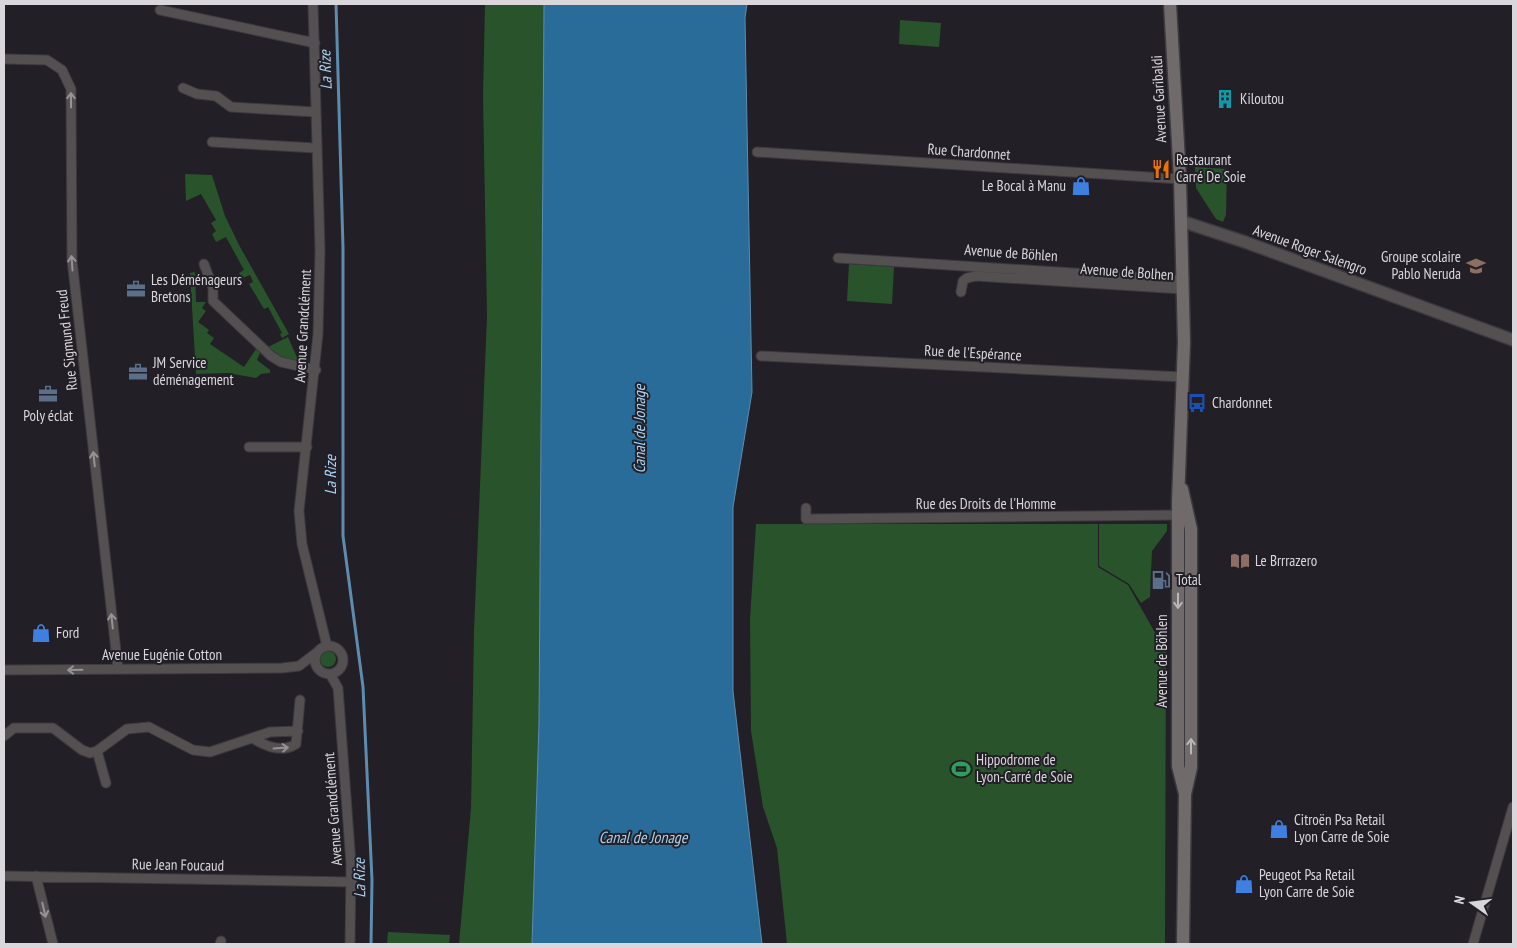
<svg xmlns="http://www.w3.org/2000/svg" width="1517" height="948" viewBox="0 0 1517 948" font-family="'PT Sans Narrow',sans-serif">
<rect width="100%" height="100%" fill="#221f26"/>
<!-- green -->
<path fill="#29532b" d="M485,4h59l-5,719 -7,221h-73l12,-136 3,-177 13,-315 -4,-220z
M900,20l41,3 -2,24 -40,-3z
M1195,167l32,2 -1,46 -3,7 -7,-3 -20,-31z
M185,174l27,1 13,41 14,29 50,89 -7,4 -2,-4 2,-1 -14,-26 -4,2 -15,-25 4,-2 -3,-7 -7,3 -4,-5 5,-3 -18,-33 -10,5 -4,-8 4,-3 -5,-8 5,-3 -15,-26 -15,7z
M849,264l45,3 -2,37 -45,-3z
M195,272l1,30h10l-4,6 4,3 -8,11 11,8 -2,3 7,5 -4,6 34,23 12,-18 4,4 -3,7 13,10v3l-9,1 -5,4 -28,-5 -32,1 -6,-101z
M288,337l11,25 -16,-3 -15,-12z
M756,524h342v43l30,18 38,67 -1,292h-378l-10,-96 -14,-41 -12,-76 -1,-112z
M1167,524v7l-15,20 -2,46 -9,6 -12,-19 -30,-18v-42z
M320 659a8 8 0 1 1 16 0a8 8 0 1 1-16 0Z
M388,932l62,3 -1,9h-62z"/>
<!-- water -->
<path fill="#296c9a" stroke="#5e8cae" d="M544,4h203l-2,14 7,374 -19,115v184l29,253h-230l7,-221z"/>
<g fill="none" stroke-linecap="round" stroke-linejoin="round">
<!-- stream -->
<path stroke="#5e8cae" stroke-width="3" d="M336,4l7,244v288l20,151 9,193 -1,64"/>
<!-- minor casing -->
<g stroke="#3c393f" stroke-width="11">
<path id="minor" d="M313,4l7,246 -2,84 -19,177 3,33 25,102
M160,10l155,33
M4,59l43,1 15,10 9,19 1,171 46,409
M183,88l14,6 19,2 15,11 84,5
M212,142l104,6
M757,152l423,27
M838,258l344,22
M204,264l9,24v13l58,55 10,6 35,8
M961,292l2,-11 4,-3 9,-2 206,13
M761,356l422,21
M249,447h58
M806,508v11l372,-4
M315 660a14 14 0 1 1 28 0a14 14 0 1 1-28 0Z
M4,670l278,-2 17,-2 17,-13
M330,674l8,14 13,176 -1,80
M4,736l10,-8h39l29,22 8,3 7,-2 30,-22 22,-2 44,23 17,2 60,-20 28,-1
M254,739c13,8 28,14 42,5l4,-44
M97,751l9,32
M4,876l348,6
M36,876l17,68
M220,944l1,-3
M1473,944l40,-137"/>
</g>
<!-- tertiary casing -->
<g stroke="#3c393f" stroke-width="14">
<path id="tertiary" d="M1181,221l64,21 268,98"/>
</g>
<!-- secondary casing -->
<g stroke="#3c393f" stroke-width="15">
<path id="secondary" d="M1170,4l10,175 4,163 -6,160v264l7,28
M1182,489l9,40v239l-6,26 -2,150"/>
</g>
<!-- minor -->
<use href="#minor" stroke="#544f50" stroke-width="9"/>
<!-- tertiary -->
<use href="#tertiary" stroke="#544f50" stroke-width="11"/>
<!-- secondary -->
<use href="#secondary" stroke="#716a6b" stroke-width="12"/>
</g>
<!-- one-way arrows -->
<defs><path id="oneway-shaft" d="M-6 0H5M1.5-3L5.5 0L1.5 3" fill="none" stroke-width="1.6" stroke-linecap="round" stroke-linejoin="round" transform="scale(1.25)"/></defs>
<g stroke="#969396">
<use href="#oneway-shaft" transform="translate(71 100) rotate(-90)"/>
<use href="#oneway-shaft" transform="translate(72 263) rotate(-94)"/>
<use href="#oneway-shaft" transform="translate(94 459) rotate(-96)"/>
<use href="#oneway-shaft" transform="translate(112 621) rotate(-96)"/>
<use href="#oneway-shaft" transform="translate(75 670) rotate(179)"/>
<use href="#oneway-shaft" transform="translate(281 748) rotate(-4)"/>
<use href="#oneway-shaft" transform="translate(44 910) rotate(77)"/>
</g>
<g stroke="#bab6ba">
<use href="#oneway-shaft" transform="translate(1178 601) rotate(90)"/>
<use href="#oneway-shaft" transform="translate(1191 746) rotate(-90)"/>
</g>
<!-- icons -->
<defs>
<g id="building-bare" transform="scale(1.5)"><path d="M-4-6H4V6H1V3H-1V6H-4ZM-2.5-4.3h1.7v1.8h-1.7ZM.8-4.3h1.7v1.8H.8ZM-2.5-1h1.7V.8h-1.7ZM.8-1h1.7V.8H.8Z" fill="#0f9aa8" stroke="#221f26" stroke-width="2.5" paint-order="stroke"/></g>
<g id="restaurant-bare" transform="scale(1.5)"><path d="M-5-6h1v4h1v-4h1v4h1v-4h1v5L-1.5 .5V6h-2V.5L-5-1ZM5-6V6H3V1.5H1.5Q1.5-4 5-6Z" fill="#e8710a" stroke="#221f26" stroke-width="2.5" paint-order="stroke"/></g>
<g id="shop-bare" transform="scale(1.5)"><path d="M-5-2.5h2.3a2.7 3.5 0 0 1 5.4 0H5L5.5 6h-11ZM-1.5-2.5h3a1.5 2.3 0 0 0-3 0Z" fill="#3f7fe0" stroke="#221f26" stroke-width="2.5" paint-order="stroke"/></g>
<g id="school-bare" transform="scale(1.5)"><path d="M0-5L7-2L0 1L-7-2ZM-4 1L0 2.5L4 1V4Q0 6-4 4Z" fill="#8d6e63" stroke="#221f26" stroke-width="2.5" paint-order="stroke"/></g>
<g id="office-bare" transform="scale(1.5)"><path d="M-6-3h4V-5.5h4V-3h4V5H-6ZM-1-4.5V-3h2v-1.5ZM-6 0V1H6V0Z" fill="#5c6f8a" stroke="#221f26" stroke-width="2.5" paint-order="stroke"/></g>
<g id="bus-bare" transform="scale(1.5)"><path d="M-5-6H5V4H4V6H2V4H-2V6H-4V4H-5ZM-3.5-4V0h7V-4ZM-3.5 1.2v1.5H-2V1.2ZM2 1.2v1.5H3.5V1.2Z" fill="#1a4fb4" stroke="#221f26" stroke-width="2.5" paint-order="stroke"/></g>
<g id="library-bare" transform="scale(1.5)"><path d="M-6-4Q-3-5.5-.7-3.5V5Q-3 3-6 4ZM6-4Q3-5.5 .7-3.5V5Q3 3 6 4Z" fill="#8d6e63" stroke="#221f26" stroke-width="2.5" paint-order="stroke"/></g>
<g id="fuel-bare" transform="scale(1.5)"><path d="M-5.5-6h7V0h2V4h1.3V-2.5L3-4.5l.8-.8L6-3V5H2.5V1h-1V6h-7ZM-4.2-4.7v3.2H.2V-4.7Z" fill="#5c6f8a" stroke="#221f26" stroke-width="2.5" paint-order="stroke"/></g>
<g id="stadium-bare" transform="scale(1.5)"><path d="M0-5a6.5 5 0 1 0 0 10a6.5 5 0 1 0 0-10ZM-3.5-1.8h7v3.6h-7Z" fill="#2e9e5b" stroke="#221f26" stroke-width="2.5" paint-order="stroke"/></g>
</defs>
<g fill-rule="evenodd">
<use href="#building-bare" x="1225" y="99"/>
<use href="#restaurant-bare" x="1161" y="169"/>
<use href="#shop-bare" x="1081" y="186"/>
<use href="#school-bare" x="1476" y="266"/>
<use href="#office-bare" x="136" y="289"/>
<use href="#office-bare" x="138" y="372"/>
<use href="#office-bare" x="48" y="394"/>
<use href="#bus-bare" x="1197" y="403"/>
<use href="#library-bare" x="1240" y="561"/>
<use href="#fuel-bare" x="1161" y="580"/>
<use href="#shop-bare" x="41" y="633"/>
<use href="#stadium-bare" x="961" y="769"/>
<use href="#shop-bare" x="1279" y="829"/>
<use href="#shop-bare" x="1244" y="884"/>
</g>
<g text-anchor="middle" stroke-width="4" stroke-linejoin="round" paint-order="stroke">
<!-- street labels -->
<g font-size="15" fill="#d9d7dc" stroke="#221f26">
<text transform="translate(1159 99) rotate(-93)" y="5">Avenue Garibaldi</text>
<text transform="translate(969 152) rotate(4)" y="5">Rue Chardonnet</text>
<text transform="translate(1310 250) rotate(20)" y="5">Avenue Roger Salengro</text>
<text transform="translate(1011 253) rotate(4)" y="5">Avenue de Böhlen</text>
<text transform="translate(1127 272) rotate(4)" y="5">Avenue de Bolhen</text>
<text transform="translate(303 326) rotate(-87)" y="5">Avenue Grandclément</text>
<text transform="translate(67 340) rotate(-96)" y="5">Rue Sigmund Freud</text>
<text transform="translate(973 353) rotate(3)" y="5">Rue de l'Espérance</text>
<text x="986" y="509">Rue des Droits de l'Homme</text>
<text x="162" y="660">Avenue Eugénie Cotton</text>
<text transform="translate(1162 661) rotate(-90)" y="5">Avenue de Böhlen</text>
<text transform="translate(333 809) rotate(-94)" y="5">Avenue Grandclément</text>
<text transform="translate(178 865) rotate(1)" y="5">Rue Jean Foucaud</text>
</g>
<!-- poi labels -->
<g font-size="15" fill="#d9d7dc" stroke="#221f26" text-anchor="start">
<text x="1240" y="104">Kiloutou</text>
<text x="1176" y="165">Restaurant<tspan x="1176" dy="17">Carré De Soie</tspan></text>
<text x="1066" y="191" text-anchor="end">Le Bocal à Manu</text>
<text x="1461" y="262" text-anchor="end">Groupe scolaire<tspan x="1461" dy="17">Pablo Neruda</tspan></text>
<text x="151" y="285">Les Déménageurs<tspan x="151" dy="17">Bretons</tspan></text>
<text x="153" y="368">JM Service<tspan x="153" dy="17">déménagement</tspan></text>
<text x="1212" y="408">Chardonnet</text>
<text x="48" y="421" text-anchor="middle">Poly éclat</text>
<text x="1255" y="566">Le Brrrazero</text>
<text x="1176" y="585">Total</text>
<text x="56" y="638">Ford</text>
<text x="976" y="765">Hippodrome de<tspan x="976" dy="17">Lyon-Carré de Soie</tspan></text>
<text x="1294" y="825">Citroën Psa Retail<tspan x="1294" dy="17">Lyon Carre de Soie</tspan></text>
<text x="1259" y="880">Peugeot Psa Retail<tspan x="1259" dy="17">Lyon Carre de Soie</tspan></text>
</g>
<!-- water labels -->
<g font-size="16" font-style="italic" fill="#a9d1f0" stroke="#221f26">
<text transform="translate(325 70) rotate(-92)" y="6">La Rize</text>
<text transform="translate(639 429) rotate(-90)" y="6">Canal de Jonage</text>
<text transform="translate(330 475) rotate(-90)" y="6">La Rize</text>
<text x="643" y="843">Canal de Jonage</text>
<text transform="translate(359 878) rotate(-91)" y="6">La Rize</text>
</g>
</g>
<!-- border -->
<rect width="1517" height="948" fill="none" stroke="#d9d7dc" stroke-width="10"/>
<!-- north arrow -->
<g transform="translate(1472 903) rotate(284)" stroke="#221f26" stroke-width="4" paint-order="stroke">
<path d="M0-4L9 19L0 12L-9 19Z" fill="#d9d7dc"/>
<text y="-8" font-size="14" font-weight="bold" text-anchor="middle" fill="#d9d7dc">N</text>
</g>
</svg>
